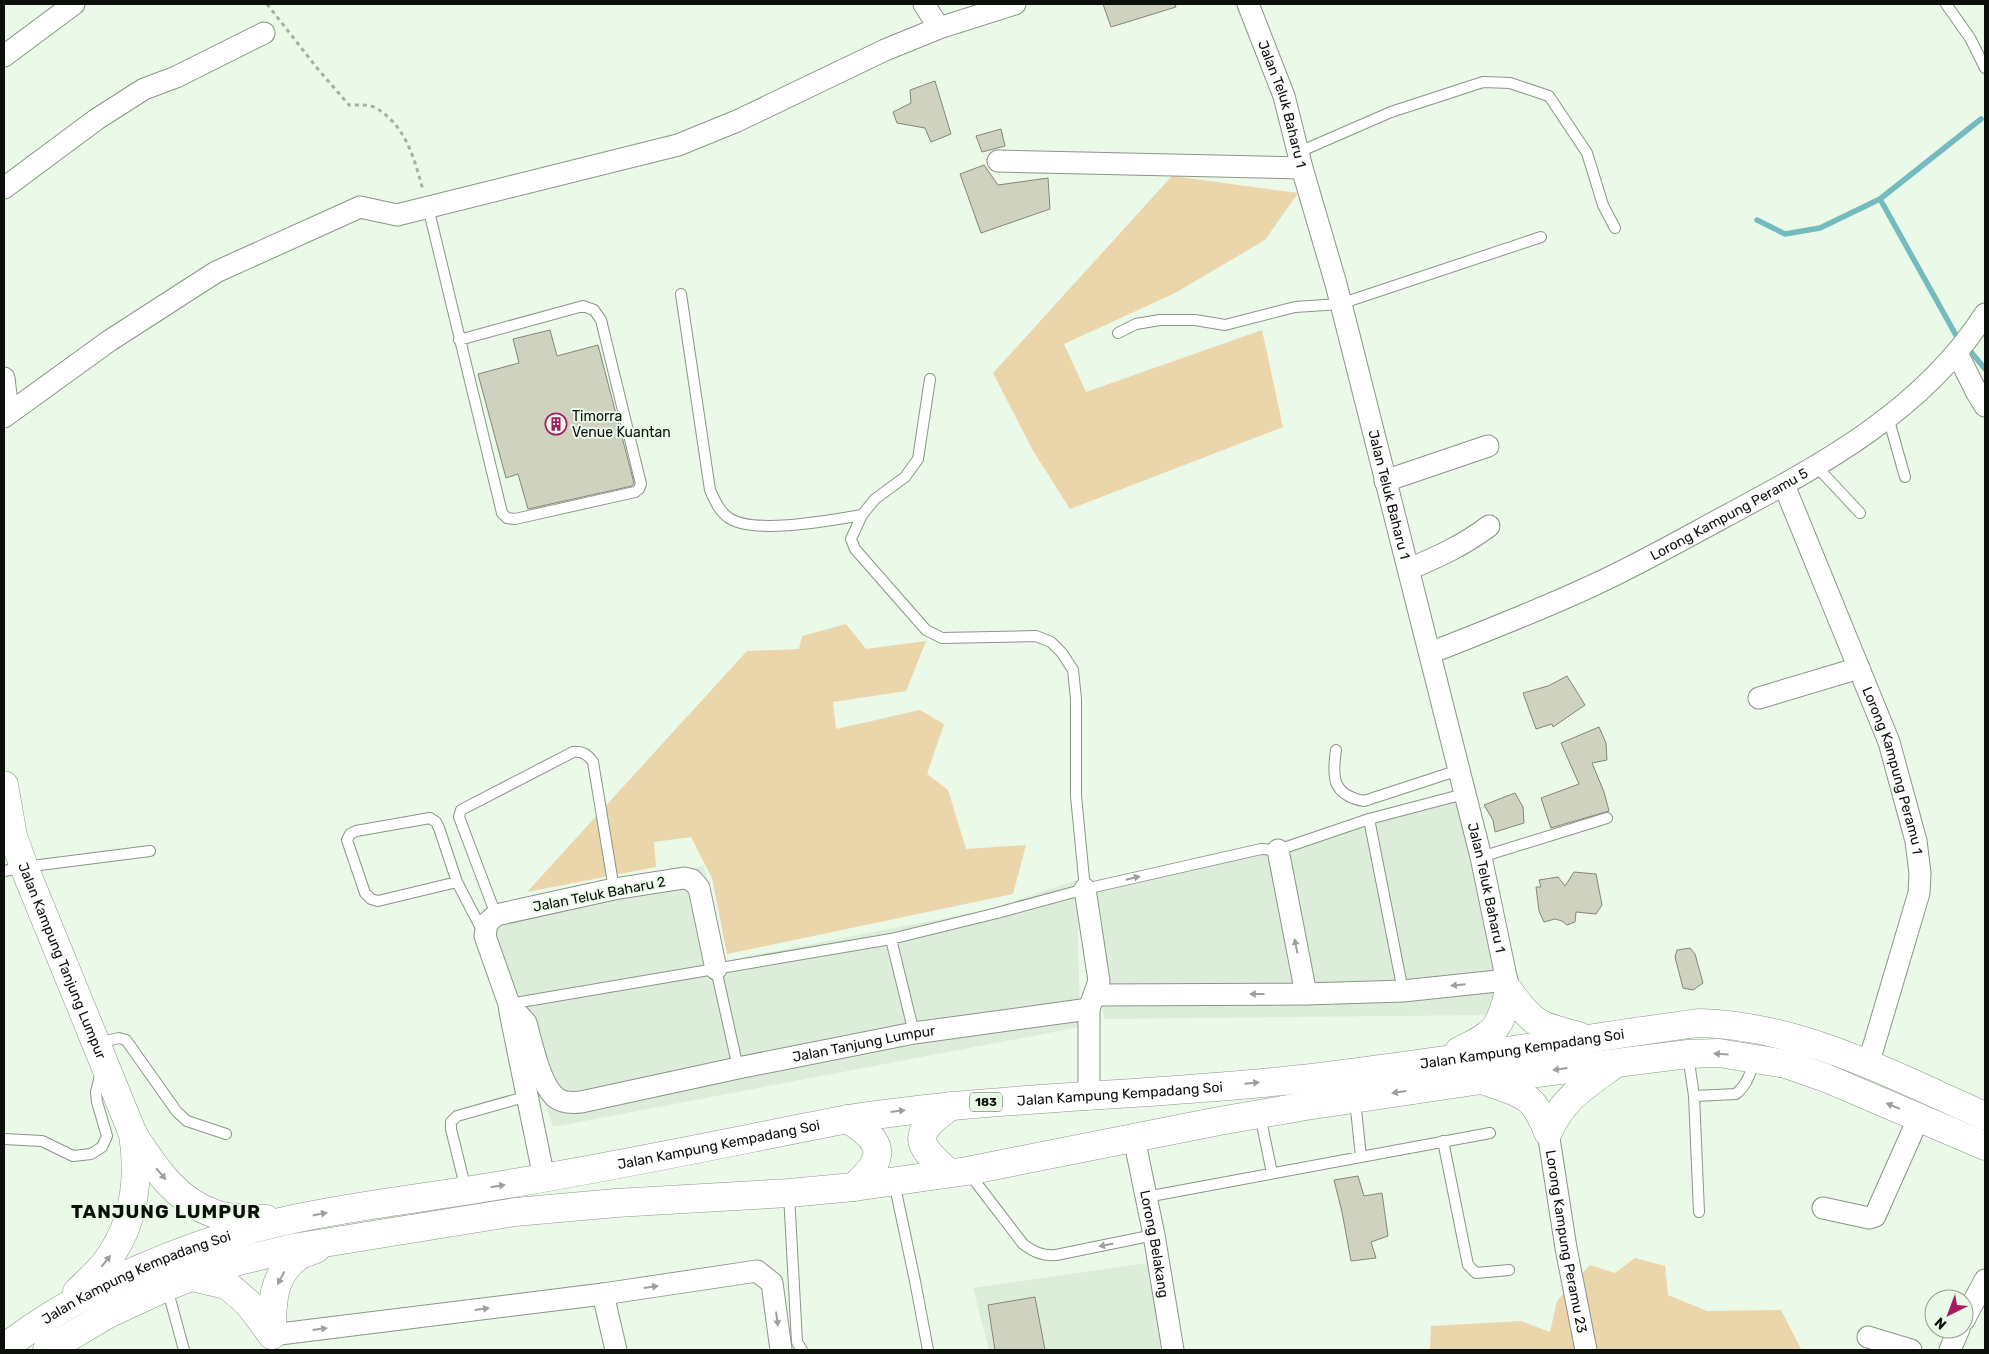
<svg xmlns="http://www.w3.org/2000/svg" width="1989" height="1354" viewBox="0 0 1989 1354" font-family="Rubik,sans-serif">
<rect width="100%" height="100%" fill="#ebf9e9"/>
<!-- built -->
<path fill="#dceed9" d="M1455,791l43,202 -5,22 -389,4 -11,-138 218,-47z
M704,866l20,95 263,-51 90,-30 3,147 -527,100 -71,-218z
M1147,1263l16,87h-174l-16,-62z"/>
<!-- green -->
<path fill="#ebd5aa" d="M1172,176l126,17 -33,47 -90,53 -111,51 22,48 176,-62 21,97 -213,82 -38,-60 -39,-76z
M846,624l20,25 60,-8 -20,50 -73,11 3,27 84,-19 24,14 -17,50 21,16 18,59 60,-4 -13,49 -286,60 -15,-76 -21,-41 -37,5 2,25 -129,25 220,-241 52,-2 3,-13z
M1635,1258l30,8 3,29 39,16 74,-1 20,39 -371,1 1,-24 90,-5 29,11 7,-31 33,-36 25,8z"/>
<g fill="none" stroke-linecap="round" stroke-linejoin="round">
<!-- stream -->
<path stroke="#73bbbe" stroke-width="5.5" d="M1880,199l77,138
M1757,220l28,14 35,-6 60,-29 101,-80
M1971,352l14,17"/>
</g>
<!-- building -->
<path fill="#d0d2c0" stroke="#858776" d="M1103,4h72l1,3 -65,20z
M935,81l16,53 -20,8 -6,-14 -28,-5 -4,-11 18,-9 -1,-13z
M1001,129l4,17 -23,6 -6,-16z
M984,165l14,20 50,-7 2,31 -69,24 -21,-59z
M550,330l7,26 41,-11 36,138 -2,3 -104,23 -10,-35 -12,4 -28,-104 41,-11 -6,-24z
M1567,676l18,29 -32,22 -1,-3 -16,5 -13,-36 25,-7z
M1599,727l7,16 1,17 -15,3 12,29 5,19 -58,17 -10,-30 38,-14 -18,-41z
M1515,793l8,14 1,16 -29,9 -2,-12 -9,-15z
M1574,872l22,2 6,31 -6,9 -20,-2 -1,10 -8,3 -5,-4 -7,-2 -11,3 -5,-11 -3,-24h5l-2,-7 19,-3 7,9z
M1690,948l5,6 8,29 -10,7 -10,-2 -8,-31 2,-7z
M1358,1176l6,20 18,-3 6,43 -17,6 5,16 -25,3 -9,-49 -8,-32z
M1035,1297l10,53h-50l-7,-45z"/>
<g fill="none" stroke-linecap="round" stroke-linejoin="round">
<!-- lane casing -->
<g stroke="#8a9688" stroke-width="12">
<path id="lane" d="M1946,4l24,34 15,30
M1299,152l92,-40 92,-30 27,1 39,13 38,57 16,52 12,23
M428,207l74,306 5,5 8,1 120,-27 4,-3 2,-5 -40,-164 -7,-10 -11,-4 -124,34
M681,294l29,196c5,11 9,21 19,28 25,17 103,2 133,-3
M1118,333l18,-9 24,-4h35l30,5 70,-18 45,-3 201,-67
M930,379l-12,80 -13,18 -30,22 -13,16 -11,24 4,10 71,81 16,8 94,-2 15,6 11,11 11,17 3,29v97l9,93
M1888,417l17,60
M1817,467l43,46
M1336,750c-4,27 -4,45 28,51l95,-31
M1369,819l34,172
M1481,857l126,-39
M4,871l20,-4 126,-16
M457,882l-79,19 -7,-2 -6,-6 -18,-53 3,-6 6,-3 74,-13 6,4 3,6 18,54 26,50
M496,915l-37,-98 2,-7 112,-58c10,-1 14,2 20,10l21,127
M891,939l23,94
M716,969l22,99
M509,1004l382,-65 106,-26 88,-24 176,-40 17,1 91,-31 95,-25
M97,1043l22,-5 7,2 51,72 10,9 39,13
M1688,1055l6,41 5,116
M1694,1096l42,-2c11,-9 14,-20 18,-33
M1355,1100l6,57
M1260,1115l12,58
M4,1139l38,2 31,15 18,-2 11,-7 5,-11 -10,-34 -1,-10 5,-20
M1443,1141l25,124 8,8 33,-3
M968,1172l55,72c11,8 19,12 33,11l98,-20
M894,1182l21,99 13,69
M466,1190l-15,-61v-7l6,-6 71,-20
M789,1194l8,148 5,8
M1146,1197l344,-64
M167,1288l17,62"/>
</g>
<!-- street casing -->
<g stroke="#8a9688" stroke-width="23">
<g id="street">
<path d="M924,4l15,24"/>
<path id="s1" d="M1248,4l36,92 18,72 34,116 145,573 28,134"/>
<path d="M4,56l70,-52"/>
<path d="M998,161l304,7"/>
<path d="M4,188l93,-69 47,-30 32,-12 88,-44"/>
<path d="M1957,353l20,40 8,13"/>
<path d="M4,378l4,34"/>
<path d="M4,417l105,-76 107,-69 144,-65 37,8 281,-70 59,-24 148,-71 54,-22 76,-24"/>
<path d="M1385,481l103,-35"/>
<path id="s2" d="M1784,485l105,257 27,99 4,32 -1,20 -51,172"/>
<path d="M1409,569c29,-12 55,-24 80,-43"/>
<path id="s3" d="M1430,653c56,-22 113,-44 168,-70 43,-20 85,-44 128,-67 97,-52 198,-106 259,-202"/>
<path d="M1759,698l100,-30"/>
<path d="M1278,850l28,144"/>
<path d="M1085,889l14,92 -10,28"/>
<path id="s4" d="M716,969l-17,-81 -7,-8 -8,-2 -70,11 -118,26 -9,8 -2,13 24,68 1,8 10,4 6,7c6,20 13,59 29,74 7,6 17,6 26,5l157,-34 176,-35 175,-24v87"/>
<path d="M1094,995l212,-1 97,-3 104,-11"/>
<path d="M511,1017l33,161"/>
<path id="s5" d="M1548,1132l18,116 20,102"/>
<path id="s6" d="M1134,1138l20,97 19,115"/>
<path d="M1823,1208l46,10 6,-2 44,-99"/>
<path d="M603,1294l13,56"/>
<path d="M1964,1320l21,-40"/>
<path d="M272,1335l331,-41 154,-23 15,12 9,67"/>
<path d="M1868,1337l43,13"/>
<path d="M1950,1350l9,-21"/>
</g>
</g>
<!-- secondary casing -->
<g stroke="#8a9688" stroke-width="29">
<g id="secondary">
<path id="s7" d="M4,785l9,51 11,31 109,267"/>
</g>
</g>
<!-- highway casing -->
<g stroke="#8a9688" stroke-width="29">
<g id="highway">
<path d="M1509,991c24,34 31,35 70,45"/>
<path d="M1459,1051c35,-17 41,-21 50,-60"/>
<path d="M1485,1081c37,13 48,12 63,51"/>
<path d="M848,1119c37,24 39,38 6,68"/>
<path d="M1548,1132c15,-34 38,-47 67,-68"/>
<path d="M135,1137c21,33 42,64 80,77 16,5 35,5 51,5"/>
<path d="M949,1173c-35,-31 -37,-38 1,-67"/>
<path d="M192,1277l35,8 21,18 24,32"/>
<path d="M77,1292c10,-10 21,-19 29,-30 29,-38 34,-82 27,-128"/>
<path d="M272,1335c0,-26 -1,-58 23,-76 5,-5 14,-7 21,-10"/>
<path id="s8" d="M4,1348c81,-62 185,-106 285,-128 72,-16 146,-23 219,-36 114,-19 227,-43 340,-65 150,-23 303,-23 454,-40 132,-15 264,-38 396,-56 102,2 196,53 287,93"/>
<path d="M47,1350l63,-37 56,-26 25,-10 48,-16 54,-13 222,-36 101,-9 173,-10 65,-6 113,-16 252,-50 87,-15 175,-26 207,-26 31,-1 67,11 40,14 159,68"/>
</g>
</g>
<!-- path -->
<path stroke="#a5b0a4" stroke-width="3" stroke-dasharray="4 4" stroke-linecap="butt" d="M267,4l50,64 32,37c8,0 21,-1 27,3 30,18 38,50 47,82"/>
<!-- lane -->
<use href="#lane" stroke="#fff" stroke-width="10"/>
<!-- street -->
<use href="#street" stroke="#fff" stroke-width="21"/>
<!-- secondary -->
<use href="#secondary" stroke="#fff" stroke-width="28"/>
<!-- highway -->
<use href="#highway" stroke="#fff" stroke-width="28"/>
</g>
<!-- one-way arrows -->
<defs><path id="oneway-solid" d="M-6-.8H1V-3.2L6.5 0L1 3.2V.8H-6Z" transform="scale(1.25)"/></defs>
<g fill="#9e9f9d">
<use href="#oneway-solid" transform="translate(1133 878) rotate(-13)"/>
<use href="#oneway-solid" transform="translate(1296 946) rotate(-101)"/>
<use href="#oneway-solid" transform="translate(1458 985) rotate(174)"/>
<use href="#oneway-solid" transform="translate(1257 994) rotate(180)"/>
<use href="#oneway-solid" transform="translate(1721 1054) rotate(-176)"/>
<use href="#oneway-solid" transform="translate(1560 1069) rotate(172)"/>
<use href="#oneway-solid" transform="translate(1252 1083) rotate(-5)"/>
<use href="#oneway-solid" transform="translate(1399 1092) rotate(172)"/>
<use href="#oneway-solid" transform="translate(1893 1106) rotate(-157)"/>
<use href="#oneway-solid" transform="translate(898 1111) rotate(-7)"/>
<use href="#oneway-solid" transform="translate(161 1174) rotate(50)"/>
<use href="#oneway-solid" transform="translate(498 1186) rotate(-9)"/>
<use href="#oneway-solid" transform="translate(320 1214) rotate(-11)"/>
<use href="#oneway-solid" transform="translate(1106 1245) rotate(169)"/>
<use href="#oneway-solid" transform="translate(106 1261) rotate(-51)"/>
<use href="#oneway-solid" transform="translate(281 1278) rotate(118)"/>
<use href="#oneway-solid" transform="translate(651 1287) rotate(-8)"/>
<use href="#oneway-solid" transform="translate(482 1309) rotate(-7)"/>
<use href="#oneway-solid" transform="translate(777 1319) rotate(82)"/>
<use href="#oneway-solid" transform="translate(320 1329) rotate(-7)"/>
</g>
<!-- icons -->
<defs>
<g id="building-ring" transform="scale(1.125)"><circle r="9.5" fill="#ebf9e9" stroke="#a71b60" stroke-width="1.5"/><path d="M-4-6H4V6H1V3H-1V6H-4ZM-2.5-4.3h1.7v1.8h-1.7ZM.8-4.3h1.7v1.8H.8ZM-2.5-1h1.7V.8h-1.7ZM.8-1h1.7V.8H.8Z" fill="#a71b60"/></g>
</defs>
<g fill-rule="evenodd">
<use href="#building-ring" x="556" y="424"/>
</g>
<g text-anchor="middle" stroke-width="4" stroke-linejoin="round" paint-order="stroke">
<!-- shield labels -->
<rect fill="#ebf9e9" stroke="#4f564e" stroke-width="1" x="970" y="1092.5" width="32" height="19" rx="4"/>
<g font-size="12" font-weight="bold" fill="#0c100b">
<text x="986" y="1106">183</text>
</g>
<!-- street labels -->
<g font-size="14" fill="#0c100b" stroke="#ebf9e9">
<text dy="5" stroke="none"><textPath href="#s1" startOffset="106">Jalan Teluk Baharu 1</textPath></text>
<text dy="5" stroke="none"><textPath href="#s1" startOffset="511">Jalan Teluk Baharu 1</textPath></text>
<text dy="5" stroke="none"><textPath href="#s3" startOffset="330">Lorong Kampung Peramu 5</textPath></text>
<text dy="5" stroke="none"><textPath href="#s2" startOffset="306">Lorong Kampung Peramu 1</textPath></text>
<text dy="5" stroke="none"><textPath href="#s1" startOffset="916">Jalan Teluk Baharu 1</textPath></text>
<text transform="translate(599 894) rotate(-11)" y="5">Jalan Teluk Baharu 2</text>
<text dy="5" stroke="none"><textPath href="#s7" startOffset="186">Jalan Kampung Tanjung Lumpur</textPath></text>
<text dy="5" stroke="none"><textPath href="#s4" startOffset="815">Jalan Tanjung Lumpur</textPath></text>
<text dy="5" stroke="none"><textPath href="#s8" startOffset="1561">Jalan Kampung Kempadang Soi</textPath></text>
<text dy="5" stroke="none"><textPath href="#s8" startOffset="1156">Jalan Kampung Kempadang Soi</textPath></text>
<text dy="5" stroke="none"><textPath href="#s8" startOffset="751">Jalan Kampung Kempadang Soi</textPath></text>
<text dy="5" stroke="none"><textPath href="#s5" startOffset="111">Lorong Kampung Peramu 23</textPath></text>
<text dy="5" stroke="none"><textPath href="#s6" startOffset="108">Lorong Belakang</textPath></text>
<text dy="5" stroke="none"><textPath href="#s8" startOffset="151">Jalan Kampung Kempadang Soi</textPath></text>
</g>
<!-- poi labels -->
<g font-size="14" fill="#0c100b" stroke="#ebf9e9" text-anchor="start">
<text x="572" y="421">Timorra<tspan x="572" dy="16">Venue Kuantan</tspan></text>
</g>
<!-- district labels -->
<g font-size="19" font-weight="bold" letter-spacing="1" fill="#0c100b" stroke="#ebf9e9">
<text x="166" y="1218">TANJUNG LUMPUR</text>
</g>
</g>
<!-- border -->
<rect width="1989" height="1354" fill="none" stroke="#0c100b" stroke-width="10"/>
<!-- north arrow -->
<g transform="translate(1949 1314) rotate(222)"><circle r="24" fill="#ebf9e9" stroke="#929c90"/>
<path d="M0-4L9 19L0 12L-9 19Z" fill="#a71b60"/>
<text y="-8" font-size="14" font-weight="bold" text-anchor="middle" fill="#0c100b">N</text>
</g>
</svg>
